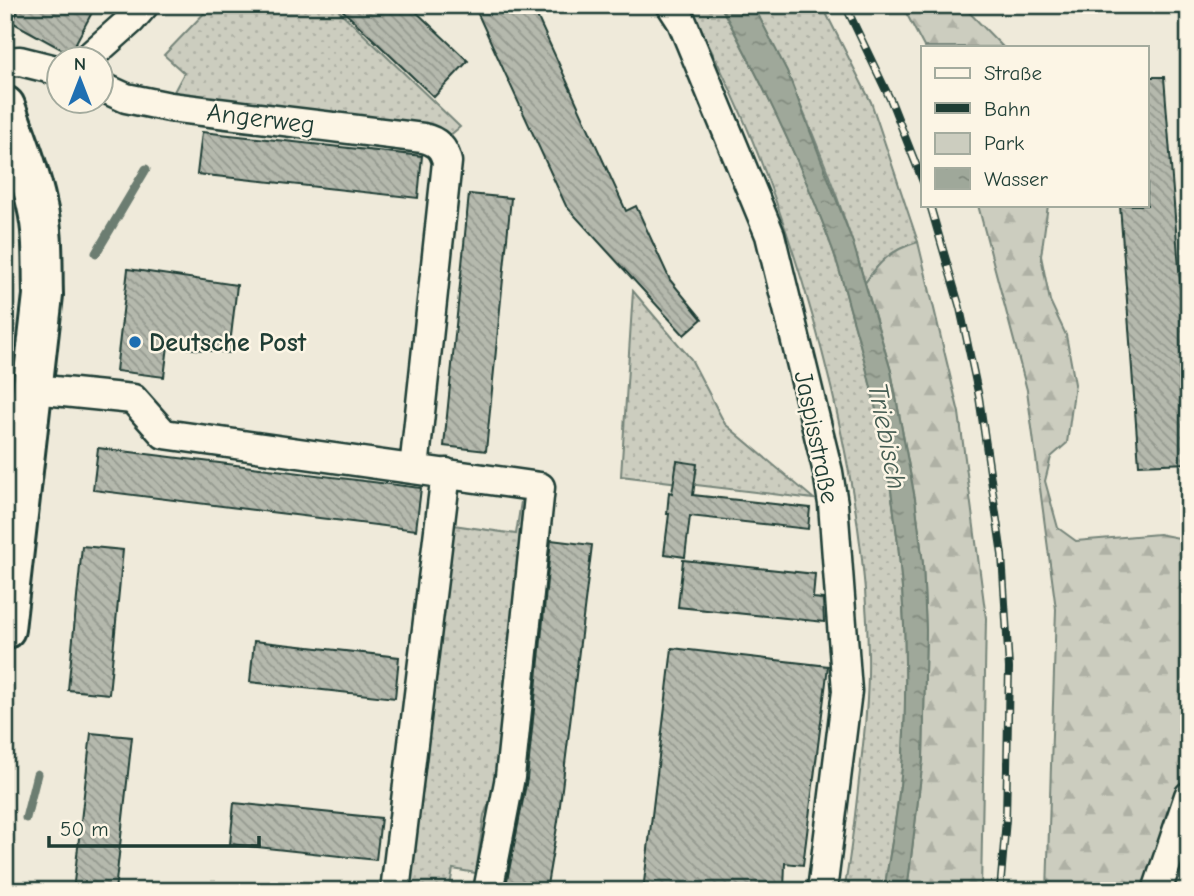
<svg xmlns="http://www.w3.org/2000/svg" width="1194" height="896" viewBox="0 0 1194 896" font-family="'Comic Neue',sans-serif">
<defs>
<pattern id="green-dots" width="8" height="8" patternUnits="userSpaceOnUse" patternTransform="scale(1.75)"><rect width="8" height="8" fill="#cccdbf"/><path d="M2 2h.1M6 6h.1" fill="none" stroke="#afb1a5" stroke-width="1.8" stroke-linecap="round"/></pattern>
<pattern id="forest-firs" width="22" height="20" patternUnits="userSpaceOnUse" patternTransform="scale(1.75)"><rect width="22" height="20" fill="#cccdbf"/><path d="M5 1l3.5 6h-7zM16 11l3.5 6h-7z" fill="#afb1a5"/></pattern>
<pattern id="water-ripples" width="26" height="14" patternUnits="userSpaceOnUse" patternTransform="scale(1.75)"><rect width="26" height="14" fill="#9fa89a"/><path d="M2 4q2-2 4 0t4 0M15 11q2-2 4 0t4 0" fill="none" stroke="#818a7e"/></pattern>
<pattern id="building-back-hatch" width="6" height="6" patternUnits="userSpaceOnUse" patternTransform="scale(1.75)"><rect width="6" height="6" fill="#b5b9ad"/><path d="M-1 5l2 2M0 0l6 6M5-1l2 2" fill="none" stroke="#93988e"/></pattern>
</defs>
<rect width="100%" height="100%" fill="#efeada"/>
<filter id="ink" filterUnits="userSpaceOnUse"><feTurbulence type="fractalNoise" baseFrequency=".0143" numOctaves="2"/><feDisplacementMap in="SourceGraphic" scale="14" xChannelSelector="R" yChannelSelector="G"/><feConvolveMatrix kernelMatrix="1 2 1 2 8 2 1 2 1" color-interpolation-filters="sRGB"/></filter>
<g filter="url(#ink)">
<!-- green -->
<path fill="url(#green-dots)" stroke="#76857a" stroke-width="2" d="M212,5h121l127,122 -11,9 -10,-5 -270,-30 15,-28 -20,-18z
M687,5h33c42,77 81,157 111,240 9,23 14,47 21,71 42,142 60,291 51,439 -3,45 -12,91 -19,136h-40c7,-37 11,-74 15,-111 5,-42 10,-84 9,-127 -1,-89 -16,-175 -36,-262 -32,-133 -77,-266 -145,-386z
M753,5h69l49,97 47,140c-27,8 -38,19 -53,41 -28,-95 -66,-189 -112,-278z
M633,291l58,68 34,65 89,75 -193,-23z
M522,495l5,3 -31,290 -12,27 -8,58 -23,-4 -4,22h-48l45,-367 70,10z"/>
<!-- forest -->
<path fill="url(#forest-firs)" stroke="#76857a" stroke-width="2" d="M902,5h60l41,42h-79z
M978,205h70l-7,51 9,45 16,34 9,49 -8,59 -16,14 -6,24 13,47 18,13 83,-7 30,6v256l-32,95h-110l9,-282 -29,-219z
M918,242l41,171 27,205 -5,273h-74l16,-132 3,-129 -3,-66 -8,-65 -24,-128 -26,-88c15,-22 26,-33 53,-41z"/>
<!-- water -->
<path fill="url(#water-ripples)" stroke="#6c7d71" stroke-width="2" d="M720,5h33l34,66 66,172 38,128 24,128 8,65 3,66 -3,129 -16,132h-23c7,-45 16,-91 19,-136 9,-148 -9,-297 -51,-439 -7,-24 -12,-48 -21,-71 -30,-83 -69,-163 -111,-240z"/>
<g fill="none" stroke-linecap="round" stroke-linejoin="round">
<!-- stream -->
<path stroke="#6c7d71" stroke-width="9" d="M96,253l50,-84
M26,818l11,-44"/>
</g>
<!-- building -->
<path fill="url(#building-back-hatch)" stroke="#1f3d34" stroke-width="2" d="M21,5h75l-26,49 -58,-32z
M337,5h72l59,56 -34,36z
M491,5h41l94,206 10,-5 34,74 32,39 -18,16 -118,-129 -89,-194z
M1147,77h17l25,318v68l-50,2 -19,-260h27z
M202,132l220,24 -4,42 -221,-24z
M469,194l42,4 -25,253 -42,-5z
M128,269l109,16 -8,68 -61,-7 -4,31 -48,-6z
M98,448l323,40 -5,42 -323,-40z
M677,461l20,3 -4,31 117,13 -2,21 -118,-13 -5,41 -21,-3 5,-40h-2l2,-22 3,1z
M551,540l41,5 -34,276 -12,70h-41l22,-112z
M82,546l41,4 -14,144 -41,-4z
M683,560l132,14 -2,24 10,1 1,23 -146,-15z
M254,641l145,16 -4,41 -145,-16z
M672,648l156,18 -25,199 -18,-2 -1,28h-141z
M91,733l41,4 -17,154h-42z
M234,803l147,15 -5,42 -146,-16z"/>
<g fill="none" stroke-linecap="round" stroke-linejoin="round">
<!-- minor casing -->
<g stroke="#1f3d34" stroke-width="33">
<path id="minor" d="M671,5l11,17 88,213 58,237 5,32 14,187 -25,200
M86,60l45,-40 13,-15
M5,62l15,-1 40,10
M102,87l24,11 44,9 253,31c14,3 21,10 24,24l-33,307
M34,389l99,10 31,35 376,53 -30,290 -22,114
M5,408l26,1
M395,891l51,-418
M1157,891l32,-95"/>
</g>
<!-- secondary casing -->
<g stroke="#1f3d34" stroke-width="44">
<path id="secondary" d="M5,106c12,33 25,66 32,100 7,29 5,59 6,89l-38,334"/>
</g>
<!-- minor -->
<use href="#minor" stroke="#fcf5e5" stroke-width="28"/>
<!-- secondary -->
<use href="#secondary" stroke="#fcf5e5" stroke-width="38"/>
<!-- rail casing -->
<g stroke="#1f3d34" stroke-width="8">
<path id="rail" d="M845,5l46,96 32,81
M930,205l30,103 19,89 23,158 7,113 -3,151 -6,72"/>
</g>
<!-- rail -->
<use href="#rail" stroke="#fcf5e5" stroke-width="5" stroke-dasharray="16" stroke-linecap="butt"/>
</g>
</g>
<!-- markers -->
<circle fill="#1f6fb2" stroke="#fcf5e5" stroke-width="2.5" cx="135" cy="342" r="7"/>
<g text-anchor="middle" stroke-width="5" stroke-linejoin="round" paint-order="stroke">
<!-- street labels -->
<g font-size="26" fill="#1f3d34" stroke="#fcf5e5">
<text transform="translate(261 118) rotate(7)" y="9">Angerweg</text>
<text transform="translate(817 437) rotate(78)" y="9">Jaspisstraße</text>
</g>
<!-- poi labels -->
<g font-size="26" font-weight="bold" fill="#1f3d34" stroke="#fcf5e5" text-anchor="start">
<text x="149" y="351">Deutsche Post</text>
</g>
<!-- water labels -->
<g font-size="28" font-style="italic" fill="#455d53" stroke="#fcf5e5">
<text transform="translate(888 436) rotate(79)" y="10">Triebisch</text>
</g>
</g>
<!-- margin -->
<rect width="1194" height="896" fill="none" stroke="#fcf5e5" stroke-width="28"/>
<rect x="14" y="14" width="1166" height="868" fill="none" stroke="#1f3d34" stroke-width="2.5" filter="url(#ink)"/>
<!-- legend -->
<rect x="921" y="46" width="228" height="161" fill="#fcf5e5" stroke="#a4ab9e" stroke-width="2"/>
<rect x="935" y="68" width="35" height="10" fill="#fcf5e5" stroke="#a4ab9e" stroke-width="2"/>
<text x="984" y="80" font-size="21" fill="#1f3d34">Straße</text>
<rect x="935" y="103" width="35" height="10" fill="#1f3d34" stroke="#a4ab9e" stroke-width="2"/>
<text x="984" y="116" font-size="21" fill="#1f3d34">Bahn</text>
<rect x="935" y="133" width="35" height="21" fill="#cccdbf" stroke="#a4ab9e" stroke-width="2"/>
<text x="984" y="150" font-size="21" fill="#1f3d34">Park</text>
<rect x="935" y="168" width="35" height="21" fill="url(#water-ripples)" stroke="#a4ab9e" stroke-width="2"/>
<text x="984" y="186" font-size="21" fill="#1f3d34">Wasser</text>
<!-- north arrow -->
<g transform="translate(80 80)"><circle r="33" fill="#fcf5e5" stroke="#a4ab9e" stroke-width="2"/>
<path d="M0-5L12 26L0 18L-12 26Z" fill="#1f6fb2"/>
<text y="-10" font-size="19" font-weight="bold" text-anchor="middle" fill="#1f3d34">N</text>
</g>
<!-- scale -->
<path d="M49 836v10h210v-10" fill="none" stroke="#1f3d34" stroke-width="3.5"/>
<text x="60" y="836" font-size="21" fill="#1f3d34" stroke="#fcf5e5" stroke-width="5" paint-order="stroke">50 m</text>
</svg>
